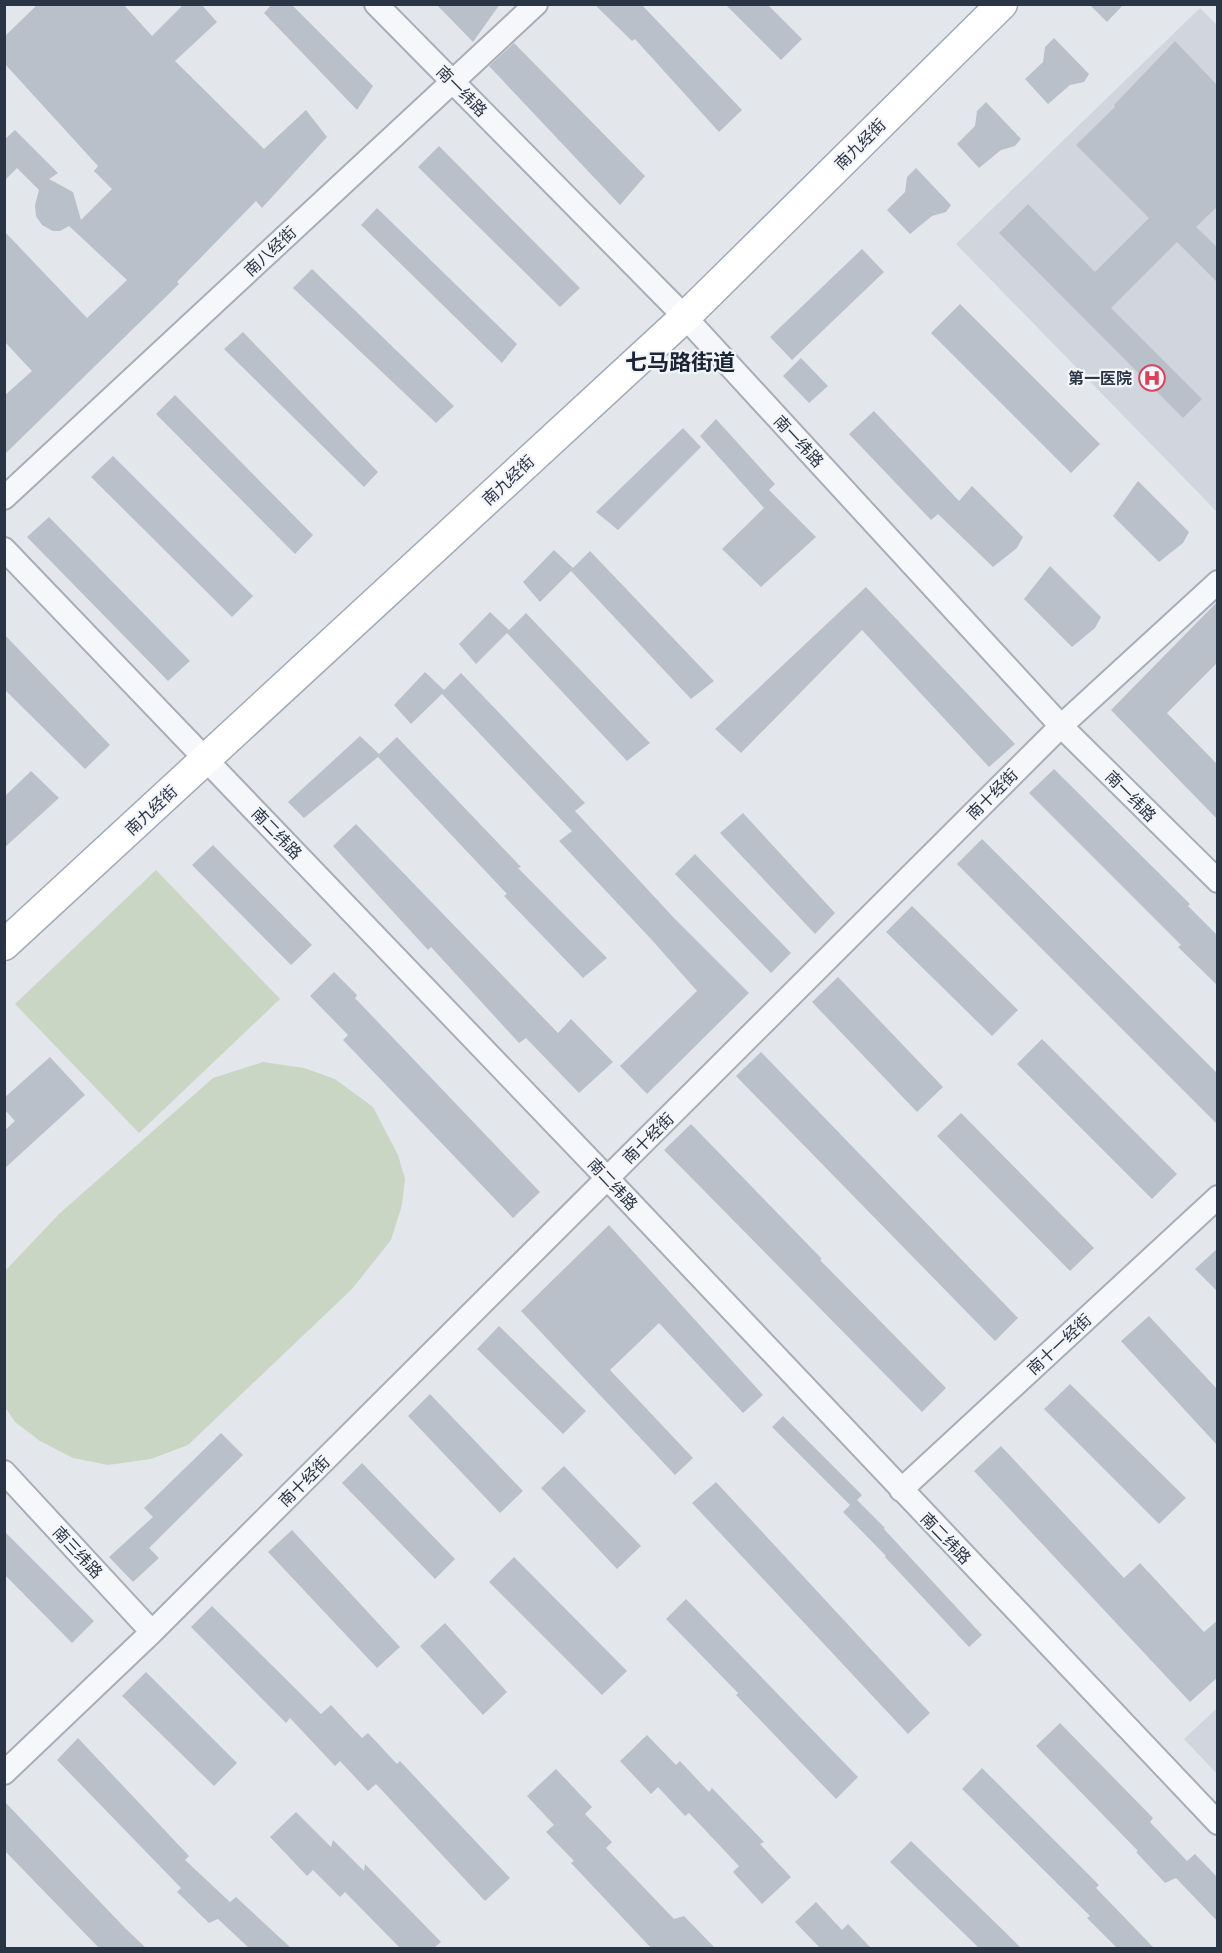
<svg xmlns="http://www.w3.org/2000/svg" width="1222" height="1953" viewBox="0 0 1222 1953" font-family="'Titillium Web','Noto Sans SC',sans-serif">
<rect width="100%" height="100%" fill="#e3e7ec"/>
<!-- built -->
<path fill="#d1d6de" d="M1200,8l18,18 -1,486 -261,-268z
M1217,1708v66l-33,-35z"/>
<!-- green -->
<path fill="#c9d6c3" d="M156,870l124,129 -141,134 -124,-129z
M263,1062l41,6 31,11 38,28 25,48 7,24 -3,26 -11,35 -39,49 -164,156 -37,14 -43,6 -35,-7 -33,-17 -25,-19 -10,-15v-136l54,-57 154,-136z"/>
<!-- building -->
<path fill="#bac0ca" d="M38,4h85l29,32 32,-32h17l16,18 -42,39 89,88 42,-39 21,27 -65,71 -6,-7 -79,81 2,2 -175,171v-59l28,-25 -28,-30v-110l83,87 40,-38 -58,-54 -9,5h-7l-11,-6 -6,-9 -1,-11 4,-15 -22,-22 -13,13v-41l11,-10 43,43 -9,6 24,13 8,28 31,-31 -18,-18 4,-5 -94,-103v-26z
M272,4h19l82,82 -16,24 -93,-97z
M436,4h64l-27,38z
M594,4h47l101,106 -23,22 -84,-93 -3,2z
M725,4h42l35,35 -21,21z
M1089,4h35l-17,18z
M1054,38l35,36 -5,8 -14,3 -22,19 -23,-25 18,-17 2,-15z
M1175,41l43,45v120l-22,21 22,21v35l-41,-41 -66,66 91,91 -19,19 -184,-185 29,-29 67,68 54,-54 -73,-73 39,-38 -1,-2z
M514,43l131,133 -25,29 -131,-139z
M986,102l35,37 -6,7 -14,4 -22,18 -22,-24 18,-18 2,-15z
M439,146l141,142 -20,19 -142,-140z
M916,168l35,37 -5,7 -14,4 -22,18 -23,-24 18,-18 2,-15z
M377,208l140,136 -15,19 -141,-138z
M862,249l22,23 -92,88 -22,-23z
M312,269l142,137 -18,17 -143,-135z
M960,304l140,140 -29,29 -140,-140z
M243,332l135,140 -14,15 -140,-138z
M801,358l27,28 -19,17 -26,-27z
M175,395l138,140 -18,19 -139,-140z
M874,411l85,90 13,-15 51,51 -6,11 -24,19 -55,-53 -7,6 -82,-86z
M716,419l59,65 -6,6 47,47 -55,50 -39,-38 42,-41 -64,-72z
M683,428l18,19 -83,83 -22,-18z
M113,456l140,140 -21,21 -141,-140z
M1138,481l51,51 -6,11 -24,19 -46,-46z
M49,517l141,144 -22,20 -141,-144z
M554,550l19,18 17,-17 124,130 -23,18 -120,-128 -31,31 -17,-20z
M1050,566l51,51 -6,11 -23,19 -48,-48z
M866,587l149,157 -26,23 -127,-137 -121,123 -26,-24z
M1218,601v61l-51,51 51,52v55l-107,-110z
M490,612l19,18 17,-17 124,130 -23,18 -120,-128 -31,31 -17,-20z
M4,634l106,111 -25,24 -81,-80z
M425,672l19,18 17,-17 124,130 -10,8 99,107 75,75 -102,101 -27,-28 77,-75 -46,-52 -92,-98 13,-10 -130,-137 -31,30 -17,-19z
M360,736l19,18 18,-17 124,130 -3,1 89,90 -24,20 -79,-82 3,-2 -129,-137 -74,61 -16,-16z
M1054,769l136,135 -2,2 30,30v50l-40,-39 3,-2 -152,-152z
M31,771l28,27 -55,50v-51z
M743,813l92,100 -20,21 -95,-101z
M356,824l202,209 13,-14 42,43 -34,31 -53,-55 -7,5 -88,-96 -3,3 -95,-104z
M982,839l236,235v51l-261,-261z
M213,845l99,100 -21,20 -99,-100z
M695,854l96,99 -20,20 -96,-99z
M912,906l106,104 -26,26 -106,-104z
M334,972l23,23 -2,3 185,194 -27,26 -170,-178 5,-5 -38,-39z
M838,977l105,110 -26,25 -105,-110z
M1042,1039l135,135 -25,25 -135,-135z
M761,1052l257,266 -23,23 -259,-265z
M50,1057l35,38 -81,74v-38l11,-10 -11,-12v-11z
M961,1113l133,135 -24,23 -133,-135z
M691,1124l131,135 -2,1 126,128 -24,24 -258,-262z
M609,1225l154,170 -20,18 -84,-90 -49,47 83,88 -18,17 -154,-164z
M1218,1248v44l-23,-23z
M1149,1316l69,74v56l-97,-105z
M499,1326l87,85 -23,23 -86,-85z
M1070,1384l116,114 -27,26 -115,-115z
M430,1394l93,97 -23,22 -92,-97z
M783,1416l79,79 -5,5 28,28 -1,1 98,106 -13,12 -84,-90 1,-1 -43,-44 7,-7 -78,-78z
M221,1433l22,22 -94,93 10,10 -26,24 -24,-25 44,-40 -9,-9z
M1001,1446l123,132 16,-15 64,69 14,-12v57l-28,25 -216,-231z
M362,1463l93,96 -20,20 -93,-96z
M564,1466l77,80 -24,23 -76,-81z
M716,1482l214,231 -22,21 -216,-231z
M292,1530l108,117 -23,21 -109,-116z
M4,1531l90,90 -22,22 -68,-69z
M514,1557l113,114 -25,24 -113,-113z
M686,1599l172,178 -22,22 -100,-104 2,-2 -72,-74z
M212,1606l109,108 10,-9 31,33 6,-5 29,31 3,-3 110,117 -25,23 -109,-117 -8,7 -28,-30 -5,5 -45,-48 -4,5 -95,-96z
M445,1623l62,69 -24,23 -63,-69z
M146,1672l91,91 -23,23 -92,-90z
M1060,1723l93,95 -3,4 37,39 8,-7 23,24v44l-42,-44 -11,5 -29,-31 2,-1 -102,-105z
M647,1735l29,30 4,-4 29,31 3,-4 52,54 -4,2 31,33 -29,27 -29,-32 6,-6 -50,-53 -4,3 -27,-29 -7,7 -31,-33z
M78,1738l111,118 -4,4 45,42 6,-5 55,51h-42l-31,-29 -9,4 -32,-31 4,-4 -124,-128z
M982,1768l117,117 -3,3 58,60h-37l-30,-30 3,-2 -128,-127z
M556,1769l36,38 -7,7 27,28 -6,6 68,71 10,-3 31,32h-55l-1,-1 -8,1 -80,-85 3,-2 -28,-29 8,-7 -27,-29z
M4,1801l121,127 21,20h-47l-95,-98z
M296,1812l35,35 2,-7 31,31 1,-7 76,78 -7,6h-34l-55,-56 -5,5 -27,-27 -6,6 -37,-39z
M911,1841l94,91 16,16h-42l-89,-86z
M816,1902l26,28 6,-6 23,24h-51l-25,-26z"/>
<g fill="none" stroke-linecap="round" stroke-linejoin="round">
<!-- minor casing -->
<g stroke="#a7aeb7" stroke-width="26">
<path id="minor" d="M376,4l309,313 376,409 157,155
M4,498l532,-494
M4,549l603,629 611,645
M4,1472l148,160
M901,1490l317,-293
M4,1773l148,-141 909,-906 157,-144"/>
</g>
<!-- major casing -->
<g stroke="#a1abb8" stroke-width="33">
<path id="major" d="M4,945l681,-628 317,-313"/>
</g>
<!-- minor -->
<use href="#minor" stroke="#f6f7fa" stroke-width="22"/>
<!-- major -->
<use href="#major" stroke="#fff" stroke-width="30"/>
</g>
<!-- icons -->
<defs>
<g id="hospital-ring" transform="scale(1.35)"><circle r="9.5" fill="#f3f5f9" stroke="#d7425b" stroke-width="1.5"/><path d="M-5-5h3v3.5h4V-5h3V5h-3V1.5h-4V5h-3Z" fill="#d7425b"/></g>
</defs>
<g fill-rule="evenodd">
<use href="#hospital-ring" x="1152" y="378"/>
</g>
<g text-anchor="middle" stroke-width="4.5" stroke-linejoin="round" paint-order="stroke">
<!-- street labels -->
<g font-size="16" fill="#293445" stroke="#f3f5f9">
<text transform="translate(462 91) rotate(45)" y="6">南一纬路</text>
<text transform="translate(860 144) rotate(-45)" y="6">南九经街</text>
<text transform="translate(270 251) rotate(-43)" y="6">南八经街</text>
<text transform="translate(799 441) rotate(47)" y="6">南一纬路</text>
<text transform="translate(508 480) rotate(-43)" y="6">南九经街</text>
<text transform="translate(992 794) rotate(-45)" y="6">南十经街</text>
<text transform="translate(1131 796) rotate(45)" y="6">南一纬路</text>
<text transform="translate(151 810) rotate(-43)" y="6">南九经街</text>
<text transform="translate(277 833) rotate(46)" y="6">南二纬路</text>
<text transform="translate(648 1138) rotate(-45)" y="6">南十经街</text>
<text transform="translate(613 1184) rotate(47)" y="6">南二纬路</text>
<text transform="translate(1059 1344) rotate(-43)" y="6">南十一经街</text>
<text transform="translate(304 1481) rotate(-45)" y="6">南十经街</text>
<text transform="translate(946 1538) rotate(46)" y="6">南二纬路</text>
<text transform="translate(78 1552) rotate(47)" y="6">南三纬路</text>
</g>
<!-- poi labels -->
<g font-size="16" font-weight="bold" fill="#293445" stroke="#f3f5f9" text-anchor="end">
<text x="1132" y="384">第一医院</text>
</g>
<!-- district labels -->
<g font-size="22" font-weight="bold" fill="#1b2536" stroke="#f3f5f9">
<text x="680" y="370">七马路街道</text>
</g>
</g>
<!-- border -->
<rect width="1222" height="1953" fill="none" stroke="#293445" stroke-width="12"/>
</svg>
